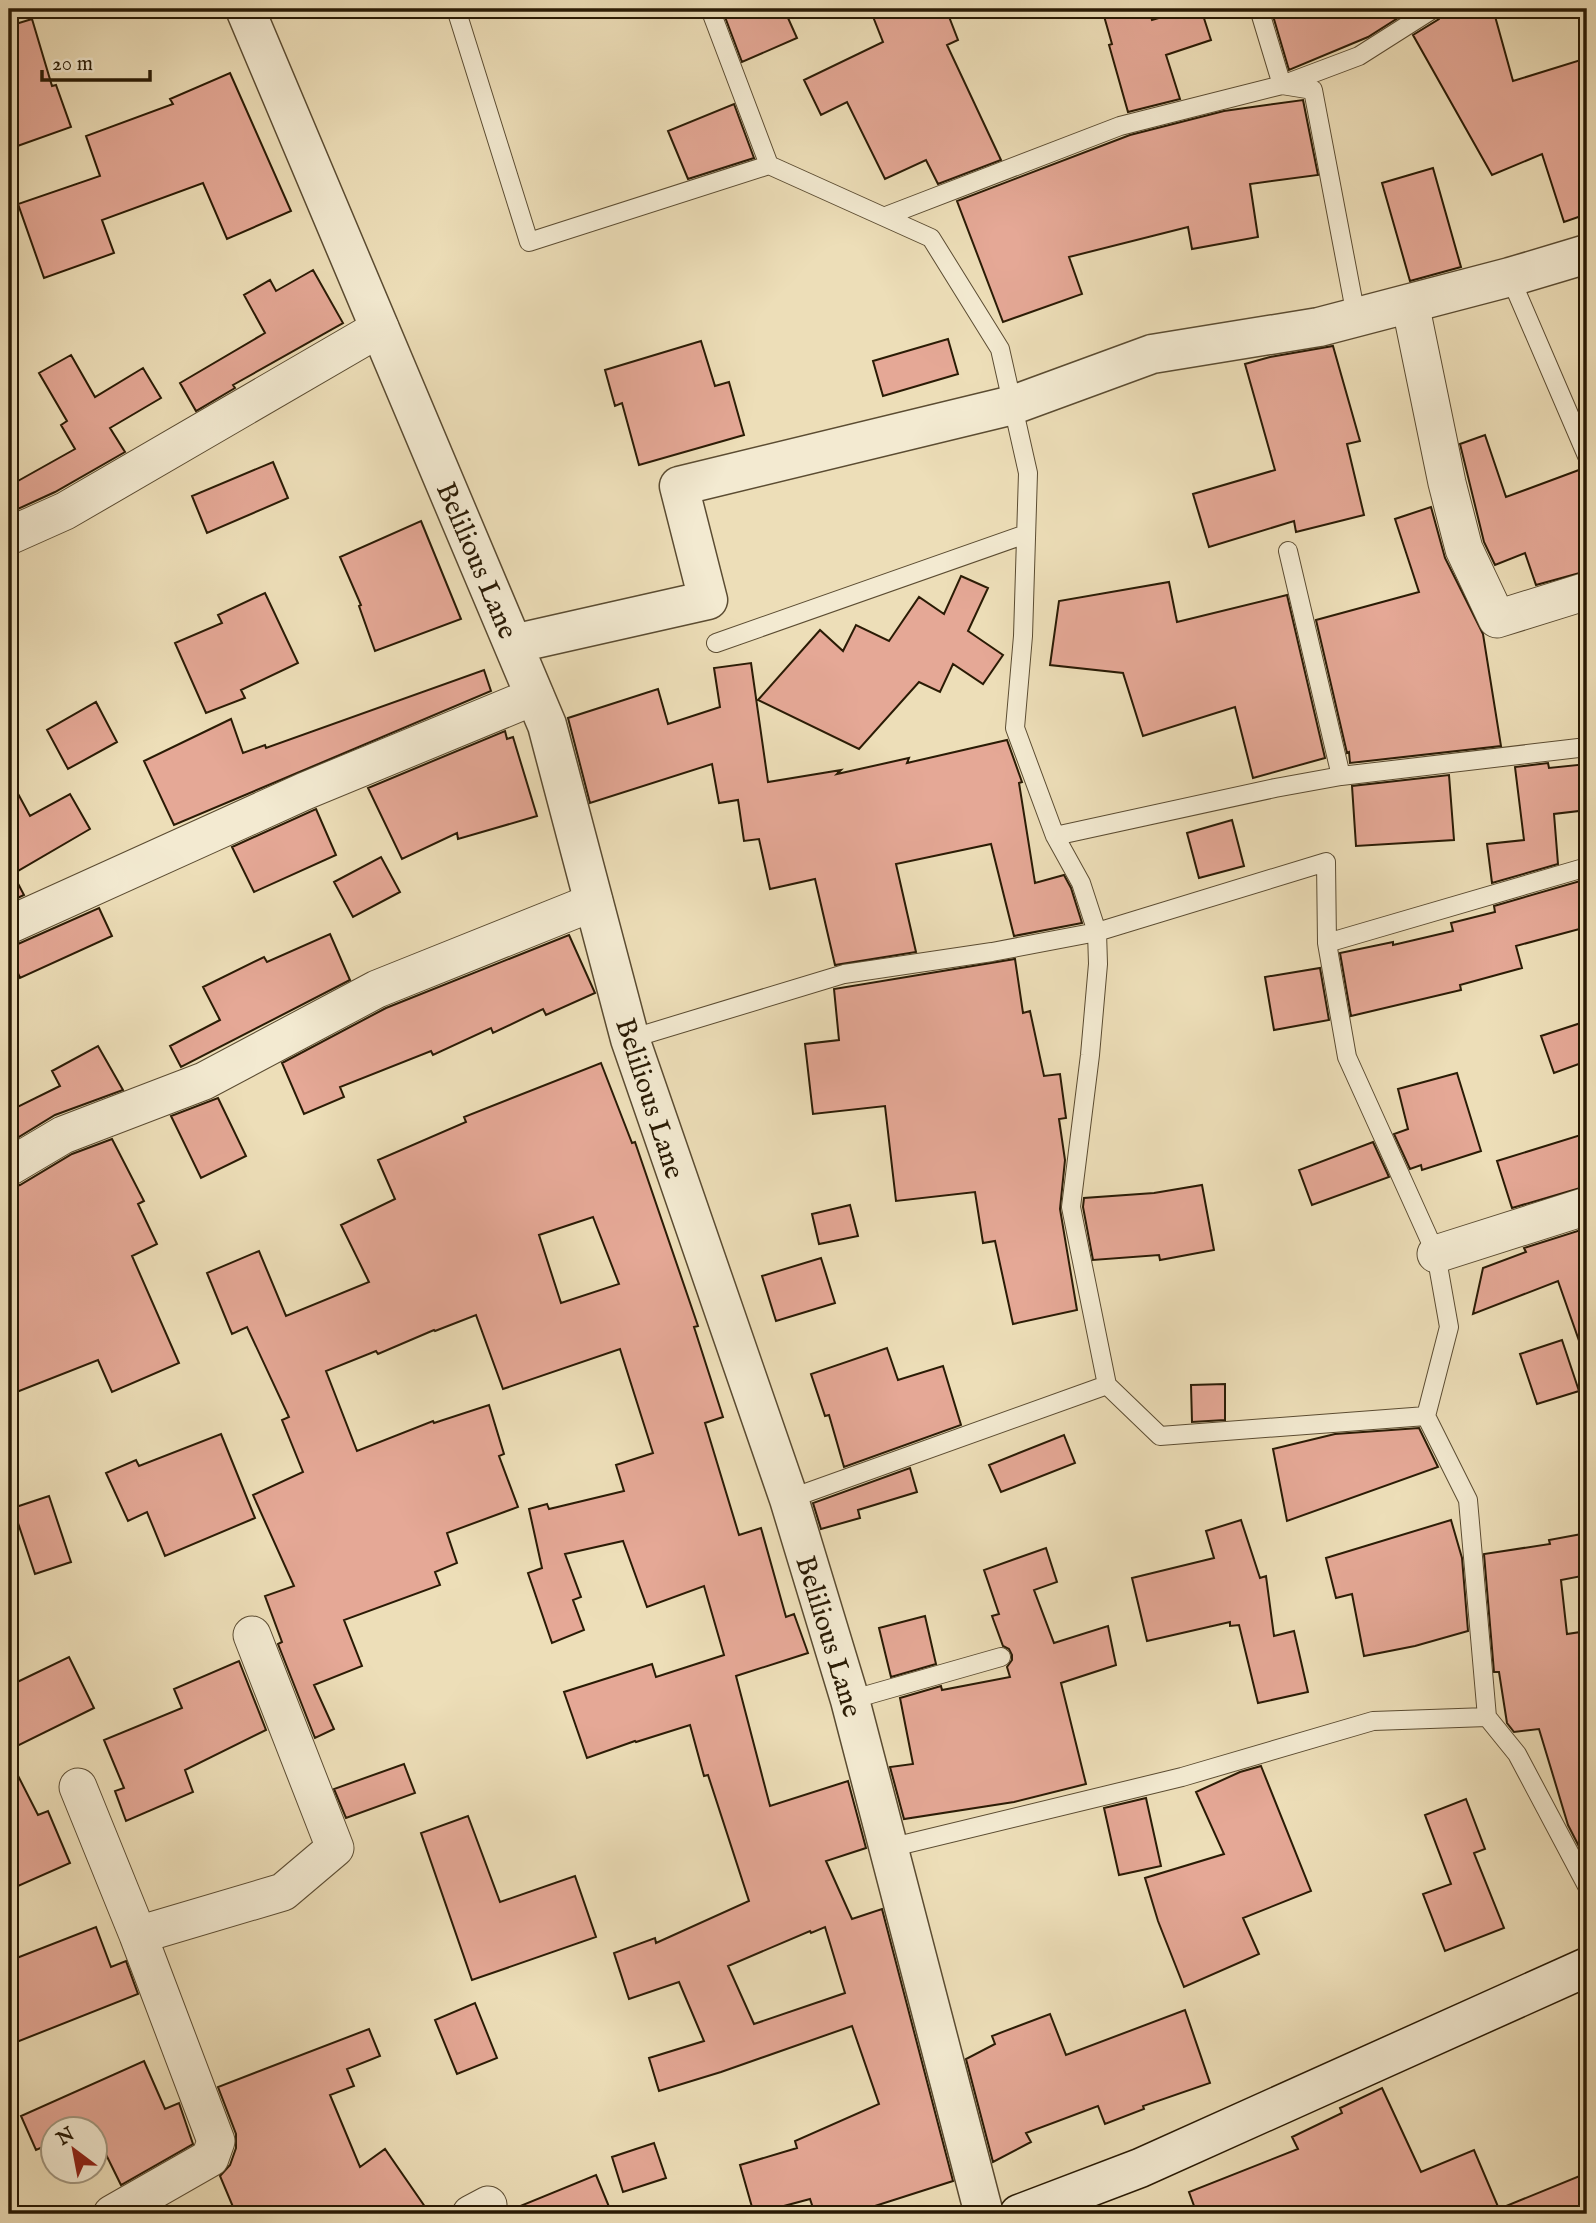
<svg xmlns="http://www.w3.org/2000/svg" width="1596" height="2223" viewBox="0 0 1596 2223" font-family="'IM FELL English',serif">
<rect width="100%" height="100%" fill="#eddeb8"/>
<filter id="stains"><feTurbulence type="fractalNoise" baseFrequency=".00286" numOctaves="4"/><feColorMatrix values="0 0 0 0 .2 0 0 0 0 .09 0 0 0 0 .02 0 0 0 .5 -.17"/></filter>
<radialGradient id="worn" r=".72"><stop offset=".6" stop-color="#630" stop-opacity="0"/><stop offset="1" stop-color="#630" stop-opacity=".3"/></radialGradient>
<!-- building -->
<path fill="#e5a896" stroke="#2a1b05" stroke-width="2" fill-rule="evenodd" d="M722,9h62l13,29 -55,24z
M870,9h76l12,31 -11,5 54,115 -63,24 -12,-24 -41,19 -38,-77 -26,13 -17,-35 79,-38z
M1102,9h47l3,11 37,-11h12l10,31 -45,15 14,44 -52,13 -19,-67 3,-1z
M1271,9h141l-44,28 -79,33z
M1444,9h49l20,72 74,-23v156l-23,8 -22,-68 -50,21 -79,-140 26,-16z
M32,19l20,67 4,-1 15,42 -62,22v-123z
M230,73l61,138 -64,28 -24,-56 -101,37 12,33 -70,25 -26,-74 82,-28 -14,-40 87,-32 -3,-5z
M1303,100l15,75 -68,9 8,53 -66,12 -4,-22 -119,30 13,37 -79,28 -46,-121 173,-66 94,-24z
M734,104l20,54 -66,21 -20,-48z
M1433,168l28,99 -51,14 -28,-98z
M313,270l30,53 -110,62 2,3 -39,23 -16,-28 85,-50 -21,-38 26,-15 6,11z
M948,339l10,35 -75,22 -10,-35z
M701,341l14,45 14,-4 15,53 -105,30 -17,-62 -7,3 -10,-36z
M1333,346l27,95 -13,3 17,71 -68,17 -2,-11 -85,26 -16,-53 82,-24 -30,-106 25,-7z
M71,355l24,42 48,-29 18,30 -51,30 15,24 -70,40 -46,21v-27l66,-37 -14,-24 6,-4 -28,-48z
M1485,435l21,62 81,-30v104l-51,14 -11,-32 -30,12 -11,-23 -24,-98z
M273,462l15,36 -81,35 -15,-37z
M1431,507l14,51 38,76 18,112 -151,17 -1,-11 -2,1 -31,-133 103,-28 -24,-73z
M421,521l40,98 -86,32 -16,-45 2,-1 -21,-48z
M961,576l27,12 -20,43 35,24 -20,29 -30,-20 -13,28 -21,-10 -60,67 -101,-49 62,-70 23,21 13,-26 33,16 30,-44 25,17z
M1169,582l8,40 110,-27 38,163 -72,20 -18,-71 -92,29 -20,-63 -73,-8 9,-64z
M265,593l33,70 -57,27 4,8 -39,15 -31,-70 47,-20 -4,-8z
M751,663l17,119 73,-12 -4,4 72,-16 -2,5 100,-23 15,42 -3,1 16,100 29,-8 7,13 11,35 -68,13 -23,-92 -95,20 20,88 -81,13 -20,-86 -45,10 -11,-50 -15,2 -6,-41 -19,3 -7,-39 -122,39 -22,-85 90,-29 10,35 52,-17 -6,-39z
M484,670l7,21 -317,134 -30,-64 87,-42 12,34 22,-8 1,3z
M96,702l21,40 -49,27 -21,-39z
M505,731l2,8 6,-2 24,79 -79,23 -1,-6 -55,26 -34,-71z
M1548,763l1,5 38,-4v46l-33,4 4,50 -66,19 -5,-39 37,-4 -9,-73z
M1449,775l5,65 -98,6 -4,-60z
M9,777l21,39 40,-22 20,35 -77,45 11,21 -15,7z
M316,809l20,46 -82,37 -22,-45z
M1232,820l12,46 -45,12 -12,-45z
M381,857l19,35 -47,25 -19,-35z
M1587,879v48l-71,19 6,22 -62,17 1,5 -110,26 -11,-63 53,-11v3l60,-14 -2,-8 44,-11 -1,-6z
M99,908l13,28 -92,42 -11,-26v-6l9,-2z
M330,934l20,46 -169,87 -11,-21 50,-26 -17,-33 61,-30 3,5z
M569,935l26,58 -49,22 -3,-6 -50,24 -2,-5 -58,27 -2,-4 -91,36 4,10 -40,17 -22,-51 104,-55z
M1015,959l8,54 7,-2 14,65 16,-2 6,44 -7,1 6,41 -5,49 17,101 -64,14 -18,-83 -12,2 -8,-51 -79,9 -11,-95 -72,8 -8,-70 34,-4 -5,-51z
M1320,968l9,52 -55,10 -9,-53z
M1587,1021v40l-33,12 -13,-37z
M98,1046l25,44 -68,25 -46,28v-32l51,-25 -8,-15z
M601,1063l31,80 3,-1 63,184 -4,1 29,90 -18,6 34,112 22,-7 25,89 8,-3 14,39 -72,23 34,130 78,-25 18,67 -40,13 26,58 30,-10 71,272 -103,33h-35l-5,-15 -56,15 -14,-49 57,-17 -2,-7 84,-37 -27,-78 -131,46 -62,19 -10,-33 55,-17 -25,-59 -50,17 -15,-46 41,-15 1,5 93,-42 -41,-126 -4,1 -14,-51 -54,17 -1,-1 -48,17 -23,-66 88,-28 4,13 68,-22 -20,-69 -57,21 -24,-66 -58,13 16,43 -8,3 11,30 -32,13 -24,-70 14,-5 -13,-59 18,-5 2,5 75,-18 -8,-26 37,-12 -33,-104 -117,40 -27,-74 -41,16 -1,-1 -56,24 -2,-3 -50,20 31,80 76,-30 1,2 55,-18 15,49 -5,2 19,51 -71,26 10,30 -22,9 5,13 -96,35 18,46 -48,19 20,44 -19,9 -37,-94 4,-2 -17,-46 29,-10 -41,-91 50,-23 -21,-52 7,-3 -42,-90 -15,7 -25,-61 52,-22 27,65 83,-34 -28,-57 54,-26 -17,-39 88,-38 -2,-5zM593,1217l26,67 -58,19 -22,-68zM825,1927l20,66 -91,31 -26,-58 82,-35 1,2z
M1457,1073l24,78 -59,19 -1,-5 -11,4 -16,-35 14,-5 -10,-40z
M218,1098l28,58 -45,22 -30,-62z
M1587,1133v53l-75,22 -15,-47z
M112,1139l32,62 -6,3 19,40 -25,12 47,107 -67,29 -14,-32 -89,35v-207l11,-3 52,-31z
M1373,1142l16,35 -77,28 -13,-35z
M1202,1185l12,65 -54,10 -1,-5 -66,5 -10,-53 1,-9 70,-5z
M850,1205l8,31 -39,8 -7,-30z
M1587,1228v123l-4,1 -25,-71 -85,33 10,-46 43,-16 -2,-4z
M821,1258l14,45 -59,18 -14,-45z
M1562,1340l17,51 -42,13 -17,-50z
M887,1348l11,32 45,-14 18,59 -117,42 -15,-52 -4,1 -14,-42z
M1225,1384v36l-33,2 -1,-37z
M1419,1428l19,39 -151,54 -14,-72 62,-15z
M221,1434l34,84 -90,38 -18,-44 -19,9 -22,-48 30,-13 3,6z
M1064,1435l11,28 -74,29 -12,-27z
M910,1468l7,24 -59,18 2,8 -39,11 -8,-26z
M49,1496l22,66 -36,12 -22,-66z
M1241,1520l19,58 6,-2 8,60 20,-5 14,61 -50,11 -19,-78 -9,1v-4l-83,19 -15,-63 82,-20 -8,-27z
M1451,1520l11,38 6,73 -53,15 -51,10 -12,-62 -16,4 -10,-40z
M1587,1533v42l-26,5 6,54 20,-3v231l-19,-37 -29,-96 -25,3 -7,-9 -8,-51h-5l-10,-118 66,-10 -1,-4z
M1046,1548l11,34 -23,8 20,53 54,-17 8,39 -55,18 25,101 -72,18 -110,17 -14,-52 23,-3 -13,-66 41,-12 1,4 68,-13 -3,-10 5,-7v-5l-3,-6 -6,-3 -11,-30 7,-2 -15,-44z
M925,1616l11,48 -45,13 -12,-49z
M69,1657l25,51 -85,42v-64z
M239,1661l27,69 -81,40 8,22 -67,29 -11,-30 9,-3 -20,-48 78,-32 -8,-19z
M9,1758l29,57 10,-4 22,52 -61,27z
M404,1764l11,29 -69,25 -12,-29z
M1261,1766l50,125 -68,27 16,36 -75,33 -26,-66 -13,-43 79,-24 -28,-62 44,-20z
M1146,1798l15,68 -42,9 -15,-67z
M1466,1799l19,50 -11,4 30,75 -59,23 -22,-57 28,-10 -26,-69z
M468,1816l32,86 75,-26 21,61 -124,43 -51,-147z
M96,1927l15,40 15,-6 12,33 -129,51v-84z
M475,2003l22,55 -40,16 -22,-54z
M1185,2010l25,73 -67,23 1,3 -39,15 -7,-18 -72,27 5,9 -38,20 -27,-103 29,-15 -3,-8 58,-22 16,41z
M369,2029l11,27 -33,13 7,17 -24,9 30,72 25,-18 45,65h-194l-16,-38 10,-11 6,-17v-14l-18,-47z
M144,2061l21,48 14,-6 14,41 -72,41 -29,-59 -6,3h-34v14l-16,7 -15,-34z
M1382,2088l39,84 53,-22 25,59 88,-36v41h-390l-8,-22 109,-43 -6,-12 50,-24 -2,-5z
M654,2143l12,35 -43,14 -11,-35z
M596,2175l16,39h-106l2,-3z"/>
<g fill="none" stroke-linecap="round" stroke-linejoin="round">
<!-- service casing -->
<g stroke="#5b4c32" stroke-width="20">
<path id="service" d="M456,9l73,233 240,-77
M1259,9l23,76 31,5 43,226
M886,216l234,-90 162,-41 77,-29 74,-47
M1510,277l77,179
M1288,551l53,225
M716,643l310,-109
M1055,836l220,-48 66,-12 246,-29
M1327,943l260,-76
M630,1039l214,-65 148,-22 105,-20 229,-70 1,81 20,114 89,197 13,73 -23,89 -266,20 -53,-51 -36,-178 19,-152 8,-91 -1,-32 -16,-49 -26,-47 -40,-108 8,-92 5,-163 -28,-124 -69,-111 -162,-73 -59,-156
M1426,1416l42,84 19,217 30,37 70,132
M789,1499l318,-114
M850,1700l151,-43
M889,1848l293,-71 191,-56 114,-4"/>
</g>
<!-- minor casing -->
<g stroke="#5b4c32" stroke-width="39">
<path id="minor" d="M1410,303l37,180 17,66 33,70 90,-28
M9,536l56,-25 315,-183
M9,925l296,-134 230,-95
M9,1167l54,-32 141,-54 173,-92 217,-87
M1436,1254l151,-48
M78,1787l60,148 78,206 -6,17 -98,56
M138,1935l145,-43 52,-44 -83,-213
M471,2214l17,-9"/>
</g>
<!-- tertiary casing -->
<g stroke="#5b4c32" stroke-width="41">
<path id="tertiary" d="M245,9l302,716 83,314 159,460 61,201 134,514
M513,644l195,-44 -29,-114 334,-81 139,-51 167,-27 191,-50 77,-23"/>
</g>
<!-- secondary casing -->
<g stroke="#2a1b05" stroke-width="41">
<path id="secondary" d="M1019,2214l121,-46 447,-201"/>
</g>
<!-- service -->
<use href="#service" stroke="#f3ead1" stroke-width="18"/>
<!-- minor -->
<use href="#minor" stroke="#f3ead1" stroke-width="37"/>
<!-- tertiary -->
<use href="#tertiary" stroke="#f3ead1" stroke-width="38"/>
<!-- secondary -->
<use href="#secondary" stroke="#f3ead1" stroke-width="38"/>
</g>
<g text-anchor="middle" stroke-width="6" stroke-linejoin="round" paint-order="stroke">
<!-- street labels -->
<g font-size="28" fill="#2a1b05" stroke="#f3ead1">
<text transform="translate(478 560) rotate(67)" y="10">Belilious Lane</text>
<text transform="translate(651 1098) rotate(72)" y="10">Belilious Lane</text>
<text transform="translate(830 1636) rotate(73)" y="10">Belilious Lane</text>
</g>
</g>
<!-- margin -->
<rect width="1596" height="2223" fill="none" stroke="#eddeb8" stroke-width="35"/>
<rect x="10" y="10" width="1575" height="2202" fill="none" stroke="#2a1b05" stroke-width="3.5"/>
<rect x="18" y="18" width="1561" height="2188" fill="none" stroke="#2a1b05" stroke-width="2"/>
<!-- north arrow -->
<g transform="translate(74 2150) rotate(328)"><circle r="33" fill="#f3ead1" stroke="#a3977f" stroke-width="2"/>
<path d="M0-5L12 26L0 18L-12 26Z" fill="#8f2418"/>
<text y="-10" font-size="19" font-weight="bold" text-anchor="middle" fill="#2a1b05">N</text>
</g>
<!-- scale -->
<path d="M42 70v10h108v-10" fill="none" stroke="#2a1b05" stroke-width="3.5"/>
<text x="52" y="70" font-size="21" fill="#2a1b05" stroke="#f3ead1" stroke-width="5" paint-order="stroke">20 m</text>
<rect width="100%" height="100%" filter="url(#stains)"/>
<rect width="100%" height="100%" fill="url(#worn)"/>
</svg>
